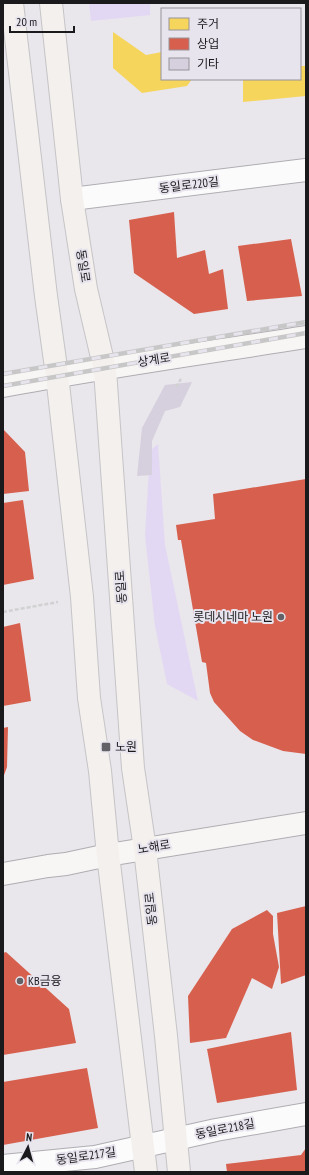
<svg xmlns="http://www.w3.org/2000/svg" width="309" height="1175" viewBox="0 0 309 1175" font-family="'PT Sans Narrow','Noto Sans KR',sans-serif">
<rect width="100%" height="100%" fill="#e9e6ec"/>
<!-- green -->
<path fill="#e3d8f3" d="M89,3h61v12l-59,6z
M158,444l7,101 33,156 -31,-17 -12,-58 -10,-90 5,-85z"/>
<!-- homes -->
<path fill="#f6d55c" d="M113,32l33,23 16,-3v27h30l-5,7 -45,7 -29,-25z
M300,66h6v30l-63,6v-23h57z"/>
<!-- shops -->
<path fill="#d6604d" d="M174,212l3,46 28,-8 4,24 14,-5 5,40 -34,5 -60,-41 -5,-53z
M291,239l11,57 -55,5 -9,-55z
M3,429l22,23 4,39 -26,3z
M306,479v275l-23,-3 -30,-11 -13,-9 -26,-29 -4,-9 -4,-30 -4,-1 -21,-122h-3l-2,-15 39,-6 -2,-25z
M23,500l11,79 -31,6v-82z
M20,623l11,78 -28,5v-79z
M8,727l-1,40 -4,11v-50z
M306,906v69l-25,9 -4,-71z
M267,910l6,6v18l6,33 -7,22 -20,-11 -26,60 -36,5 -2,-47 44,-67z
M6,952l63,57 7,34 -73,12v-102z
M291,1032l6,58 -80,13 -10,-54z
M87,1068l11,60 -95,17v-63z
M306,1148v24h-79l-1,-8 75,-9z"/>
<!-- building -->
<path fill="#d6d0de" d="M192,382l-12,25 -15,4 -13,30v34l-15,1 5,-48 23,-43z"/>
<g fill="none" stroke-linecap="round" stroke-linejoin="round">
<!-- street casing -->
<g stroke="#afadb2" stroke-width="24">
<path id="street" d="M72,199l234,-29
M3,1166l92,-9 121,-27 90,-16"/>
</g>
<!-- secondary casing -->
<g stroke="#afadb2" stroke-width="24">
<path id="secondary" d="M3,386c101,-19 202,-33 303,-49
M3,874l45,-8 18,-2 42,-9 198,-32"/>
</g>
<!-- primary casing -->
<g stroke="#c5c4c6" stroke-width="24">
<path id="primary" d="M12,3l34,293 11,79 25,222 7,101 11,73 8,84 38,317
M51,3l21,196 14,90 19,81 28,398 12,81 21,187 13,136"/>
</g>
<!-- path -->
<path stroke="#d1d1d2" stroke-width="2.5" stroke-dasharray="4 2" stroke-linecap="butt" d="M176,387l5,-8
M3,612l55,-10"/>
<!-- street -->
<use href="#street" stroke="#fcfbfc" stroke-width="22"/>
<!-- secondary -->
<use href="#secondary" stroke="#f8f6f4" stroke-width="22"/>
<!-- primary -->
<use href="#primary" stroke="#f4f0ed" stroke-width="22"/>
<!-- rail casing -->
<g stroke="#c7c7c7" stroke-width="4.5">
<path id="rail" d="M3,374l303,-52
M3,386l303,-53"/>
</g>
<!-- rail -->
<use href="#rail" stroke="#e8e4ee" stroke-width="3" stroke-dasharray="9" stroke-linecap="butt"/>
</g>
<!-- markers -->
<g fill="#626165" stroke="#e8e4ee" stroke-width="1.5">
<circle cx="281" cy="617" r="4"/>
<rect x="101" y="742" width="10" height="10" rx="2"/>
<circle cx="20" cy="981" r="4"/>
</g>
<g text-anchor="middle" stroke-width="4" stroke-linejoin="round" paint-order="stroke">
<!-- street labels -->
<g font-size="12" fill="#1a191c" stroke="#e8e4ee">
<text transform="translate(189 185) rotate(-7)" y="4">동일로220길</text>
<text transform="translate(83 266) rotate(81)" y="4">동일로</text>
<text transform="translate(154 360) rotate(-9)" y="4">상계로</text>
<text transform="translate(121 587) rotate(-94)" y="4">동일로</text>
<text transform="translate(154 847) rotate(-9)" y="4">노해로</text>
<text transform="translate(151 909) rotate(-96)" y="4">동일로</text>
<text transform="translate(225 1129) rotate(-11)" y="4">동일로218길</text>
<text transform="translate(86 1156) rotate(-8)" y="4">동일로217길</text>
</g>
<!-- poi labels -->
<g font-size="12" fill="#1a191c" stroke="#e8e4ee" text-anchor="start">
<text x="273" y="621" text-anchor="end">롯데시네마 노원</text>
<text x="115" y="751">노원</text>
<text x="28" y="985">KB금융</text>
</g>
</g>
<!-- border -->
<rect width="309" height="1175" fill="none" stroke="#1a191c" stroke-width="8"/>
<!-- legend -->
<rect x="161" y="8" width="140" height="72" fill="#e8e4ee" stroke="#96939a"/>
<rect x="169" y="18" width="20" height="12" fill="#f6d55c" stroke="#96939a"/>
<text x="197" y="28" font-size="12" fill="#1a191c">주거</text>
<rect x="169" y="38" width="20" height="12" fill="#d6604d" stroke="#96939a"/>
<text x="197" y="48" font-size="12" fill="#1a191c">상업</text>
<rect x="169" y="58" width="20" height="12" fill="#d6d0de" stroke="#96939a"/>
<text x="197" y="68" font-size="12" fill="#1a191c">기타</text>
<!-- north arrow -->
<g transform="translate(28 1147) rotate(6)" stroke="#e8e4ee" stroke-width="3" paint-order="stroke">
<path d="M0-3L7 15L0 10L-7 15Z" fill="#1a191c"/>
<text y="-6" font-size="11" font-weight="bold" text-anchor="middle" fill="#1a191c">N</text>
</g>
<!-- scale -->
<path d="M10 26v6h64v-6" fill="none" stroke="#1a191c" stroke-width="2"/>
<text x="16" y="26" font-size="12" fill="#1a191c" stroke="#e8e4ee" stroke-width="3" paint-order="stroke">20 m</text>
</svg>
